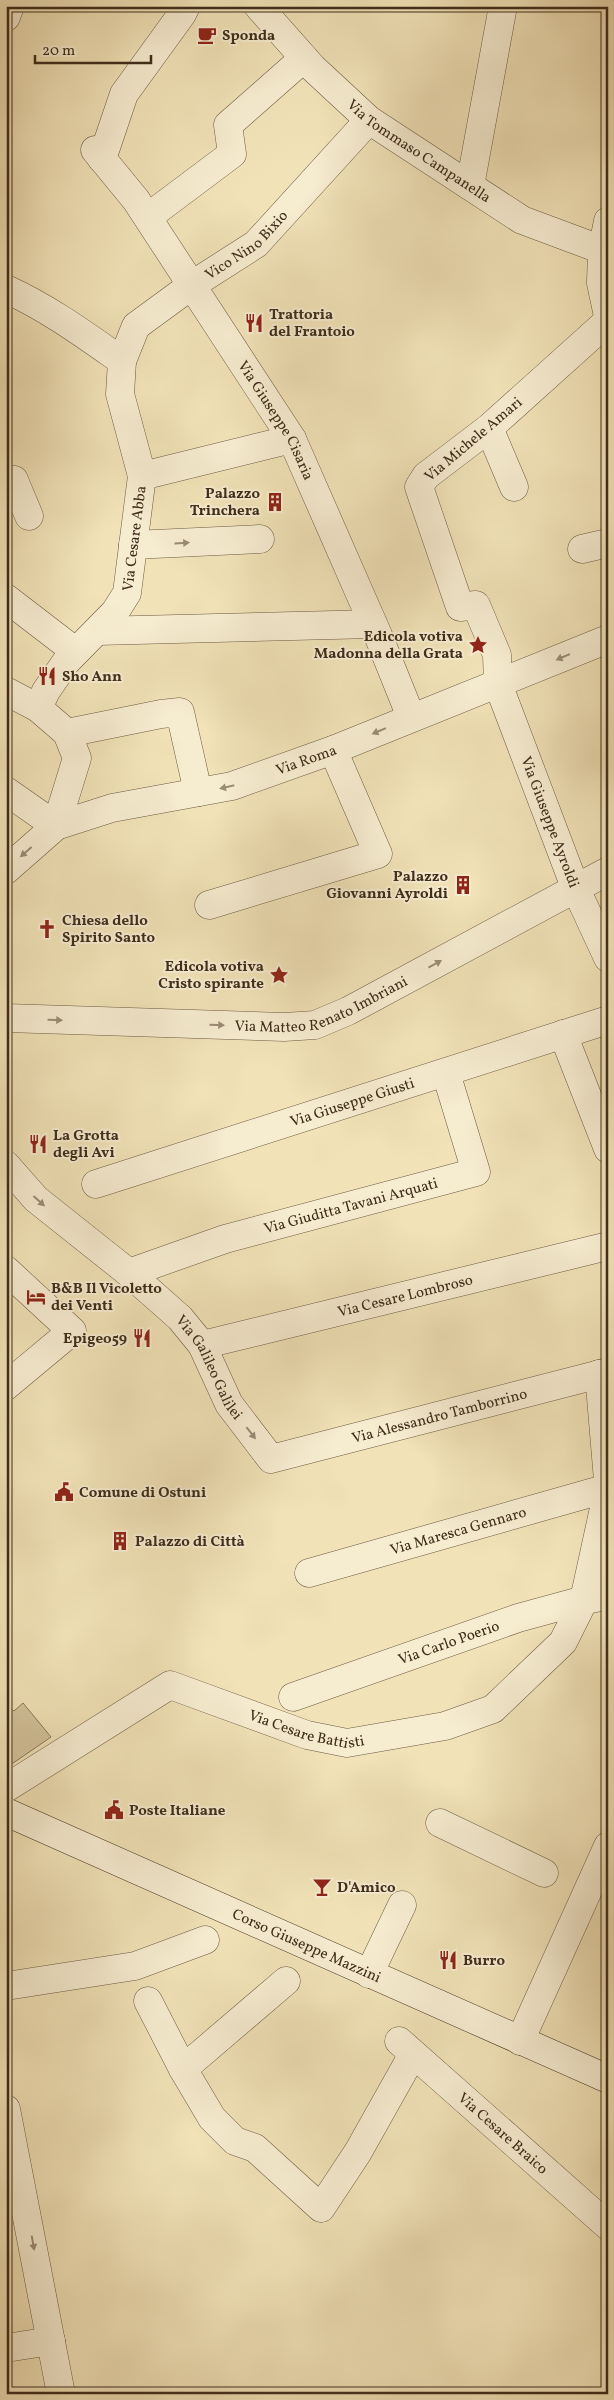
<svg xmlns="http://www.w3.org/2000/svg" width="614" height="2400" viewBox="0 0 614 2400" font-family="Vollkorn,serif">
<rect width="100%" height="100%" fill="#f1e2b7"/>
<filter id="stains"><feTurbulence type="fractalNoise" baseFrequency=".004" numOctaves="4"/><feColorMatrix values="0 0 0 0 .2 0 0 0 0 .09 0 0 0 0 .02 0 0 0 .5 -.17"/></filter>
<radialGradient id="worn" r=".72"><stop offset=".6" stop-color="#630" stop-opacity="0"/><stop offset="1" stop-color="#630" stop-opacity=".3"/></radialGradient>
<!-- green -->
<path fill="#d3c39d" stroke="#89785c" d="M23,1703l28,34 -45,31v-64l8,7z"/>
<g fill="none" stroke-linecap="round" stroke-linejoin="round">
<!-- street casing -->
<g stroke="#6c5a43" stroke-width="29">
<g id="street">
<path id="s1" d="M258,6l55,62 56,52 153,100 86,32"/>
<path d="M6,17l4,-11"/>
<path id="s2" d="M95,150l41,50 156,239 86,196 33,82"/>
<path d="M102,159l22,-65 58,-80 4,-8"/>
<path d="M470,186l33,-180"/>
<path d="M148,217l84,-63 -4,-29 76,-67"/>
<path d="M608,221l-6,30 -1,32 7,33"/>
<path d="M6,289c42,19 79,46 116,72l-2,33 22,82"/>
<path id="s3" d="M608,321l-119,107 -63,48 -7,11 41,120 16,-2 21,50 1,29 77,203 33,71"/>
<path id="s4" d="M122,361l14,-35 56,-41 64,-41 113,-124"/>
<path d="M489,428l25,59"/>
<path d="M6,479l8,1 15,36"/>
<path d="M133,545l127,-6"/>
<path d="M582,549l26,-6"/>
<path d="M6,598l69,53"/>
<path d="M97,631l276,-7"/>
<path d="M6,691l32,17"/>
<path d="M67,733l94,-19 19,-2 18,80"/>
<path id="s5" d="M6,791l50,35 21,-68 -10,-25 -29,-25 8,-17 20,-29 49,-50 12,-19 15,-117 150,-37"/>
<path id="s6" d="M6,870l50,-44 56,-18 120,-22 101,-36 275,-111"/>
<path d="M209,905l169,-51 -45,-104"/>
<path id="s7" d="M6,1018l278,9 31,-2 33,-14 260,-140"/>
<path d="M563,1034l45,115"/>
<path id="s8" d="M6,1165l30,34 93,74 51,45 22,27 27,59 42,55 337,-87"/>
<path id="s9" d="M96,1184l512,-164"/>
<path d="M6,1270l66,61 -66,55"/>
<path id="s10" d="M129,1273l96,-34 251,-67 -30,-99"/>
<path id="s11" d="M202,1345l406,-99"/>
<path d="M599,1374l9,106"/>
<path id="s12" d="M309,1573l299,-85"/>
<path id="s13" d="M293,1697l225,-79 66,-18 24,-4"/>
<path id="s14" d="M6,1788l164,-103 137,50 40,8 98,-17 48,-17 70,-67 21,-42 24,-110"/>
<path d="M440,1823l104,50"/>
<path d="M369,1974l33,-69"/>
<path d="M6,1986l129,-20 70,-26"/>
<path d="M148,2001l35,68 29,49 23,23 20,7 66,60 37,-56 55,-98"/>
<path id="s15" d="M399,2041l209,185"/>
<path d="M520,2041l88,-195"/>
<path d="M183,2069l103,-88"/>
<path d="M6,2109l55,285"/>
<path d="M6,2348l45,-7"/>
</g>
</g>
<!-- secondary casing -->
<g stroke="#3f2d1c" stroke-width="29">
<g id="secondary">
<path id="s16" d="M6,1812l602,267"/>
</g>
</g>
<!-- street -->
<use href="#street" stroke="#f6ecd0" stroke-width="28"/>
<!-- secondary -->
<use href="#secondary" stroke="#f6ecd0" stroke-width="28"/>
</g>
<!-- one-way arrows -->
<defs><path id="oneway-solid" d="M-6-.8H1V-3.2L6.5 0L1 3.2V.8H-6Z" transform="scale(1.25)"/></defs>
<g fill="#9a8c76">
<use href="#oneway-solid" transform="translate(182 543) rotate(-3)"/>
<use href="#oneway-solid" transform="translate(563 657) rotate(157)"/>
<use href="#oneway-solid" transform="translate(379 731) rotate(157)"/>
<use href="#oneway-solid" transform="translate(227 787) rotate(167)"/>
<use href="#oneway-solid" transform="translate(26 852) rotate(139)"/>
<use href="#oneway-solid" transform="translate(435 964) rotate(-29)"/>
<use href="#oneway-solid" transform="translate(55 1020) rotate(2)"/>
<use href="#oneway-solid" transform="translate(217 1025) rotate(2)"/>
<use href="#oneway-solid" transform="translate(39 1201) rotate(42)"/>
<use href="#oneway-solid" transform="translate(251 1433) rotate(52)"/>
<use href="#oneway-solid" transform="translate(33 2243) rotate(80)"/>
</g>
<!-- icons -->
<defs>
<g id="cafe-bare" transform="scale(1.5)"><path d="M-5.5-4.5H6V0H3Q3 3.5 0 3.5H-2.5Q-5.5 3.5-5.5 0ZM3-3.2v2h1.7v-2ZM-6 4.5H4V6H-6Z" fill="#8f2418" stroke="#f6ecd0" stroke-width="2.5" paint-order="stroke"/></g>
<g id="restaurant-bare" transform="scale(1.5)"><path d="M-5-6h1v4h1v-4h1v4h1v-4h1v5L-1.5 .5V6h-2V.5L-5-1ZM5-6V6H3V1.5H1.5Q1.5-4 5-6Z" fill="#8f2418" stroke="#f6ecd0" stroke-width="2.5" paint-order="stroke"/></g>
<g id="building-bare" transform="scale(1.5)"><path d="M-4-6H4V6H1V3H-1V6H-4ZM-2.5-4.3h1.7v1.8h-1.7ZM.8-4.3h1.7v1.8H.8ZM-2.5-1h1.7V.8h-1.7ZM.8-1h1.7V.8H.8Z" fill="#8f2418" stroke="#f6ecd0" stroke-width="2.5" paint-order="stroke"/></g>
<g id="sight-bare" transform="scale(1.5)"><path d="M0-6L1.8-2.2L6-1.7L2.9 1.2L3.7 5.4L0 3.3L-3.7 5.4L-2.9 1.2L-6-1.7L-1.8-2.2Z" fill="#8f2418" stroke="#f6ecd0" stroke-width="2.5" paint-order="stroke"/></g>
<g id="church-bare" transform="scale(1.5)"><path d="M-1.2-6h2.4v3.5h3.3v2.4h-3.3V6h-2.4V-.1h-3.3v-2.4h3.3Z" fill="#8f2418" stroke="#f6ecd0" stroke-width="2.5" paint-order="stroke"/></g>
<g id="hotel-bare" transform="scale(1.5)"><path d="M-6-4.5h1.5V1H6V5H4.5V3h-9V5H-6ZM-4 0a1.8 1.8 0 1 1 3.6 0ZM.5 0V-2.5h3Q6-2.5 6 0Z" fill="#8f2418" stroke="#f6ecd0" stroke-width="2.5" paint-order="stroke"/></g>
<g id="civic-bare" transform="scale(1.5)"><path d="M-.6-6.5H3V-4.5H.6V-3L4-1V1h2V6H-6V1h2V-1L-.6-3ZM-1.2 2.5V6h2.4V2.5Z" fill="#8f2418" stroke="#f6ecd0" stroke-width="2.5" paint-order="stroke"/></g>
<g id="bar-bare" transform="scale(1.5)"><path d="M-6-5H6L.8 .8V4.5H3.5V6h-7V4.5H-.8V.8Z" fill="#8f2418" stroke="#f6ecd0" stroke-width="2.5" paint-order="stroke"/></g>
</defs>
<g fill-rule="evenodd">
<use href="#cafe-bare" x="207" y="35"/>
<use href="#restaurant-bare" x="254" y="323"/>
<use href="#building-bare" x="275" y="502"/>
<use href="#sight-bare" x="478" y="645"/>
<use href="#restaurant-bare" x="47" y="676"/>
<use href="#building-bare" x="463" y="885"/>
<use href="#church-bare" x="47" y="929"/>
<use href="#sight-bare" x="279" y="975"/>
<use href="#restaurant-bare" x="38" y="1144"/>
<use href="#hotel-bare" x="36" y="1297"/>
<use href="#restaurant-bare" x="142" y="1338"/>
<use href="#civic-bare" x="64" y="1492"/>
<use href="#building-bare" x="120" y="1541"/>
<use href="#civic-bare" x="114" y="1810"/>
<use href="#bar-bare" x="322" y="1887"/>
<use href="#restaurant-bare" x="448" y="1960"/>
</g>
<g text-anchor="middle" stroke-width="4" stroke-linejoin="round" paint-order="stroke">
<!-- poi labels -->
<g font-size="15" font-weight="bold" fill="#3f2d1c" stroke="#f6ecd0" text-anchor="start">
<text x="222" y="40">Sponda</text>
<text x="269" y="319">Trattoria<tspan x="269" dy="17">del Frantoio</tspan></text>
<text x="260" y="498" text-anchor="end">Palazzo<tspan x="260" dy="17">Trinchera</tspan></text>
<text x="463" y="641" text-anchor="end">Edicola votiva<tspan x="463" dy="17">Madonna della Grata</tspan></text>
<text x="62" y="681">Sho Ann</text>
<text x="448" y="881" text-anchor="end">Palazzo<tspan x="448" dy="17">Giovanni Ayroldi</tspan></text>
<text x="62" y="925">Chiesa dello<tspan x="62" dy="17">Spirito Santo</tspan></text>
<text x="264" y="971" text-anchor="end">Edicola votiva<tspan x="264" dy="17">Cristo spirante</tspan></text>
<text x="53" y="1140">La Grotta<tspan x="53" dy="17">degli Avi</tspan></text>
<text x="51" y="1293">B&amp;B Il Vicoletto<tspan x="51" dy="17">dei Venti</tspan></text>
<text x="127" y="1343" text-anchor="end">Epigeo59</text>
<text x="79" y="1497">Comune di Ostuni</text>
<text x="135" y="1546">Palazzo di Città</text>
<text x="129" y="1815">Poste Italiane</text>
<text x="337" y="1892">D'Amico</text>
<text x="463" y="1965">Burro</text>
</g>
<!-- street labels -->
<g font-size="15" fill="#3f2d1c" stroke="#f6ecd0">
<text dy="5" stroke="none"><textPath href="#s1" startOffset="218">Via Tommaso Campanella</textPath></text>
<text dy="5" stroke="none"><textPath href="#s4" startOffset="175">Vico Nino Bixio</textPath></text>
<text dy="5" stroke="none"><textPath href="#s2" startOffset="326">Via Giuseppe Cisaria</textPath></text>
<text transform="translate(473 439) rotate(-40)" y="5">Via Michele Amari</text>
<text dy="5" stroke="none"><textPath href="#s5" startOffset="399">Via Cesare Abba</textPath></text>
<text dy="5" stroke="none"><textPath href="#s6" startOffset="326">Via Roma</textPath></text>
<text dy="5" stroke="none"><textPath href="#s3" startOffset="626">Via Giuseppe Ayroldi</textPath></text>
<text dy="5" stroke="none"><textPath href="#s7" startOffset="320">Via Matteo Renato Imbriani</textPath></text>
<text dy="5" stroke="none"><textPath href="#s9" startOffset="269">Via Giuseppe Giusti</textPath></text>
<text dy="5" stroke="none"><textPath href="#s10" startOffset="232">Via Giuditta Tavani Arquati</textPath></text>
<text dy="5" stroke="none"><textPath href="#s11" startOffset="209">Via Cesare Lombroso</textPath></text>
<text dy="5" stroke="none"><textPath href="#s8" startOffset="290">Via Galileo Galilei</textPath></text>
<text dy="5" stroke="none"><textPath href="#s8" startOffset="575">Via Alessandro Tamborrino</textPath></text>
<text dy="5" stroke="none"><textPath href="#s12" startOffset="155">Via Maresca Gennaro</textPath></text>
<text dy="5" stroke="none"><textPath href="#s13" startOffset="165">Via Carlo Poerio</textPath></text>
<text dy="5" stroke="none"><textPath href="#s14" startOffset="338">Via Cesare Battisti</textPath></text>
<text dy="5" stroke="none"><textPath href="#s16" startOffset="329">Corso Giuseppe Mazzini</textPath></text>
<text dy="5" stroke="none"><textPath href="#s15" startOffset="139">Via Cesare Braico</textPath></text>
</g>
</g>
<!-- margin -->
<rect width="614" height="2400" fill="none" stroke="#f1e2b7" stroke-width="25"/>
<rect x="8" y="8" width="599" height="2385" fill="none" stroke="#3f2d1c" stroke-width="2.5"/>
<rect x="12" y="12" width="589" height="2375" fill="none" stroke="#3f2d1c"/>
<!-- scale -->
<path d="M35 55v8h116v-8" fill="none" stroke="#3f2d1c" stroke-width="2.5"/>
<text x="42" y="55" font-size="15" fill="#3f2d1c" stroke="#f6ecd0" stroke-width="4" paint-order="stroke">20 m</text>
<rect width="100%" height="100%" filter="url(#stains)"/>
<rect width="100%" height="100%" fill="url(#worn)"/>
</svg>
